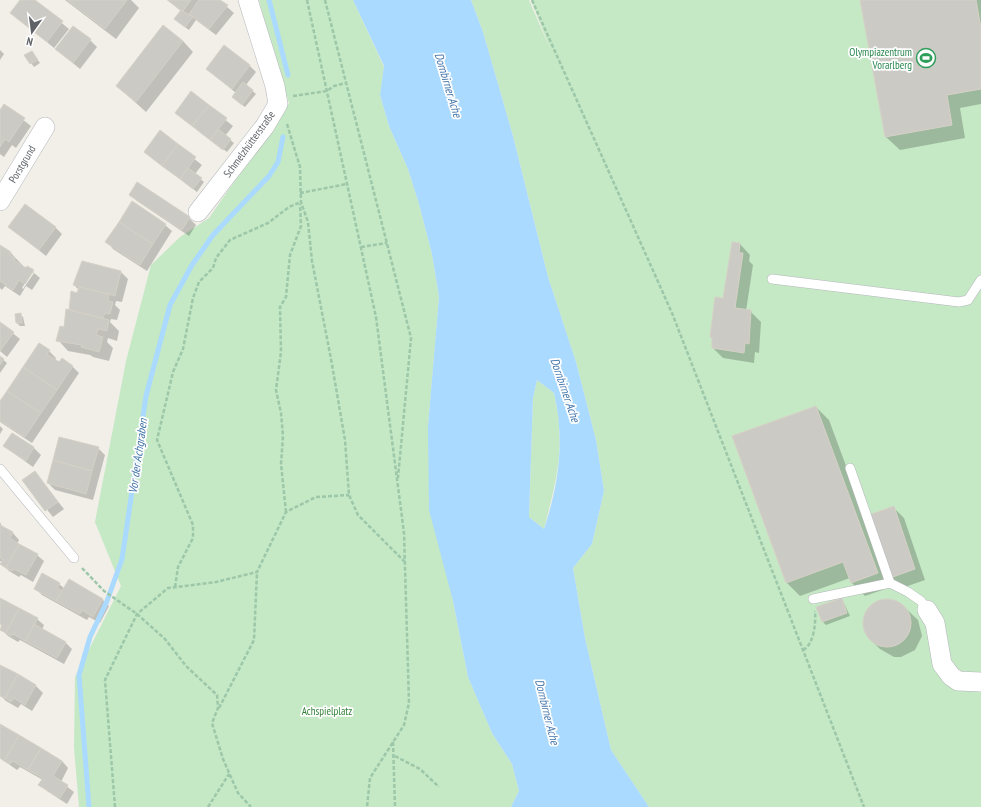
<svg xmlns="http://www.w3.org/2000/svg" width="981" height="807" viewBox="0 0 981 807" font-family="'PT Sans Narrow',sans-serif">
<rect width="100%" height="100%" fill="#f1efe8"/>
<!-- green -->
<path fill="#c5e8c5" d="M259,0h94l31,67 -4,28 9,31 19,43 11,35 13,50 7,43 -11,129 25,175 15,76 24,56 20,31 7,27 -8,16h-432l-5,-60 1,-70 46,-91 -26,-64 31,-161 25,-96 29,-28 29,-19 80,-115 -25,-82z
M471,0h58l22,51 -20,-51h450v807h-332l-38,-57 -26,-112 -12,-70 19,-24 12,-53 -8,-51 -20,-78 -28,-85 -35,-141 -30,-104z
M537,380l17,13c12,54 3,85 -10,136l-15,-12 4,-119z"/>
<!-- water -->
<path fill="#aadaff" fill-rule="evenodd" d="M353,0h118l12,32 30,104 35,141 28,85 20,78 8,51 -12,53 -19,24 12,70 26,112 38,57h-138l8,-16 -7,-27 -20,-31 -24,-56 -15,-76 -24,-91 -1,-84 11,-129 -7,-43 -13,-50 -11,-35 -19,-43 -9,-31 4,-29zM537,380l17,13c11,47 5,91 -10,136l-15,-12 4,-119z"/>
<!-- shadow -->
<path fill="#0003" fill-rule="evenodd" d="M22,0h12l35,29 -15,19 -42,-35z
M65,0h66l8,8 -23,31z
M167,0h52l15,13 -18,22 -20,-15 -7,10 -11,-8 3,-11z
M861,0h120v104l-21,4 5,30 -65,12 -14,-13z
M90,40l7,7 -17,22 -24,-20z
M183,41l10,11 -47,60 -29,-26z
M0,50l4,4 -4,6z
M32,52l8,11 -6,4 -8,-11z
M249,65l7,7 -10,13 10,9 -11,13 -9,-7v-7l-29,-24z
M191,92l42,34 -8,10 9,7 -7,9 -51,-39z
M4,105l27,21 -15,22 -4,-3 -8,12 -4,-3v-42z
M160,132l42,33 -7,9 9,8 -7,10 -52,-40z
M130,195l59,23 7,7 -7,11 -52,-35z
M165,225l7,6 -25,40 -34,-22 -6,-7z
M10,227h45l7,7 -16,22z
M740,244l10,11 -1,6 4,4 -7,46h4l11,11 -2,31 -4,-1 -1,11 -31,-5 -10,-10v-8l-2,-3 13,-37z
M0,247l11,6 15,16 1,-2 13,11 -8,12 -6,-4 -6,10 -15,-10 -3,4 -2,-2zM31,273h3l-11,16 -1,-1z
M82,262l39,10 7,7 -6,23 -6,-1 -1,4 5,5 -3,10 -6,-1 -1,3 9,9 -2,10 -9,-3 -1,4 6,6 -4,13 -16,-4 -3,-2 -22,-4 -10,-11 7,-12 5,-17 8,-17 1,-4 -5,-5z
M20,314l3,3 2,9h-5l-3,-3z
M0,323l20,16 -13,18 -7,-6z
M39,344l10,7 7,7 -1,2 17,6 7,7 -47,70 -32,-21v-19z
M0,357l7,6 -7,10z
M816,407l13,13 62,167 -26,9 -13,-13 -2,-5 -50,18 -13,-13z
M0,426l3,3 -3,5z
M12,434l22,14 7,7 -8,12 -21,-15 -7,-6z
M98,448l7,7 -12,45 -38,-10 -7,-7z
M34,472l30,37 -11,8 -30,-37z
M893,507l11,11 21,62 -23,8 -11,-11z
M0,522l2,5 11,6 6,7 -2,4 20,11 7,6 -11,21 -12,-7 -2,2 -10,-6 -7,-7 1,-2 -3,-1z
M59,584l5,4 38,11 7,7 -9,17 -11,-6 -2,3 -45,-25 -7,-7z
M0,599l37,20 7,6 -2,5 23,12 7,7 -8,15 -44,-24 -2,2 -10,-6 -7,-7z
M841,599l3,4 6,13 -24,9 -3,-3z
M879,600h15l7,4 17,16 4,16 -7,14 -14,7h-7l-14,-8 -11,-11 -6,-14 4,-14z
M0,666l36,20 7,7 -11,18 -11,-7 -3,4 -12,-7 -6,-6z
M0,725l62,36 6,7 -7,14 13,10 -7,12 -20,-13 -7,-6 3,-5 -23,-13 -3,3 -17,-12z"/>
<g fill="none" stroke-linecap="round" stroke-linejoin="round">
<!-- stream -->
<path stroke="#aadaff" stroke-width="5" d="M269,0l19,75
M89,807l-10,-132 11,-38 17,-36 15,-42 24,-163 24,-91 22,-40 21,-30 56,-59 9,-14 5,-25"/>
</g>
<!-- building -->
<path fill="#cccac5" stroke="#d6d1c6" d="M20,0h15l28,21 -16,21 -37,-29z
M67,0h60l-22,29z
M168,0h23l-8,11z
M199,0h21l8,5 -19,24 -20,-15z
M860,0h116l5,28v61l-34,6 5,30 -67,12z
M181,10l12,7 -8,10 -11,-8z
M163,25l20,16 -47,61 -20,-16z
M73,26l18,13 -18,24 -18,-14z
M224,45l26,20 -18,24 -26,-20z
M32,51l6,9 -8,4 -6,-9z
M243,82l10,8 -11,15 -10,-8z
M191,91l18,14 -17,21 -17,-13z
M4,104l21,14 -16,24 -4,-3 -5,8v-37z
M209,105l18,13 -17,22 -18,-14z
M218,129l13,10 -8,11 -13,-10z
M160,130l18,14 -16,22 -18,-14z
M178,144l18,13 -16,22 -18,-13z
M188,168l14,10 -9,11 -13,-10z
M137,182l53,35 -8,13 -53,-35z
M132,201l34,23 -13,20 -34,-22z
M25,204l31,23 -17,23 -31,-23z
M119,222l34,22 -13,21 -35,-23z
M732,242l8,1 -1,10h4l-8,55 16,2 -2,34 -4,-1 -1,10 -32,-5v-10l-2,-1 5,-40 8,1z
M0,245l11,7 -1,3 5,3 -1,2 12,8 1,-2 7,4 -9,14 -6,-4 -6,10 -13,-9z
M82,261l39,10 -6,25 -42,-11z
M79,287l30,7 -1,7 5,1 -3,12 -5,-1 -2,5 -34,-8 2,-19 6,2z
M66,309l43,11 -2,11 -9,-2 -2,6 7,2 -4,15 -18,-5 1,-2 -26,-4 4,-15 4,1z
M21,313l1,10h-6l-1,-9z
M0,322l14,10 -14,19z
M39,343l11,7 -3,4 12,8 3,-4 11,8 -16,24 -34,-23z
M0,356l4,3 -4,6z
M23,367l34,23 -16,23 -34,-22z
M7,391l34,22 -16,24 -25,-16v-20z
M816,406l62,167 -27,10 -8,-21 -57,21 -54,-147z
M12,433l22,14 -8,14 -23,-15z
M59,437l40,10 -7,24 -39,-11z
M53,460l39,11 -6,23 -39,-11z
M35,471l23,31 -13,9 -23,-31z
M894,506l21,63 -25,9 -21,-63z
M0,525l13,7 -3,6 9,6 -13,24 -6,-4 3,-4 -3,-2z
M19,544l19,10 -12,21 -12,-6 -2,2 -6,-3z
M42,573l18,10 -3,5 5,3 -6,10 -22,-12z
M69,579l34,20 -10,18 -11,-7 -2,4 -24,-13z
M0,598l19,10 -13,25 -6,-3 2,-5 -2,-1z
M842,598l5,15 -25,9 -6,-15z
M863 623a24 24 0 1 1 48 0a24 24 0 1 1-48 0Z
M19,608l19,10 -13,23 -12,-7 -2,2 -5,-3z
M34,624l32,18 -9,16 -32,-17z
M0,665l18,9 -13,24 -5,-2z
M18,674l18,11 -11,20 -11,-7 -3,4 -6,-4z
M0,724l19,11 -15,26 -4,-3z
M19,735l22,13 -13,22 -15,-9 -3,3 -6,-3z
M41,748l21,13 -9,15 15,9 -8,13 -22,-13 5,-7 -15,-8z"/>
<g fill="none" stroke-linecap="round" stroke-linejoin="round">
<!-- lane casing -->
<g stroke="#b5b8bc" stroke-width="10">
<path id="lane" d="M772,279l187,23 9,-2 13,-20
M850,468l40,115
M0,469l74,89
M813,599l77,-16 18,9 13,9 6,9"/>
</g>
<!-- street casing -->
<g stroke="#b5b8bc" stroke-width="20">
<path id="street" d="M0,201l45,-74
M198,212l67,-86 13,-22 -3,-18 -27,-86
M927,610l8,13 7,41 9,12 7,5 23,1"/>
</g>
<!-- path -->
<path stroke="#9cc7a9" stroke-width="2.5" stroke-dasharray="4 2" stroke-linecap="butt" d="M307,0l69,317 28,216 5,170 -5,22 -34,53 -3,29
M325,0l86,338 -13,140
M532,0l140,313 192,494
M293,96l34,-5 7,-5 12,-3
M287,124l13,43 1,35 7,20 4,39 19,98 14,81 4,55 9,20 46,46
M300,193l47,-9
M361,247l26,-4
M286,512l-5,-48 2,-28 -2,-23 -5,-23 5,-38 -1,-45 6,-10 4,-42 11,-29 -1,-22
M82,568l22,23 33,23 28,25 21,27 31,29 1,13 -6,15 11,36 15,34 13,14
M175,587l3,-20 15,-29v-13l-36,-85 16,-68 10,-23 10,-51 6,-16 14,-14 3,-10 14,-18 38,-17 21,-16 12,-5
M803,650c11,-5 13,-28 12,-39
M219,708l35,-68 3,-68
M393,742l2,65
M395,756l25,13 19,18
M115,807l-10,-127 32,-66 31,-26 48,-6 41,-10 29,-60 30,-15 33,-2
M208,807l21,-33"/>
<!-- lane -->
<use href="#lane" stroke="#fff" stroke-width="9"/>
<!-- street -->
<use href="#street" stroke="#fff" stroke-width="19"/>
</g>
<!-- icons -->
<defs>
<g id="stadium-ring" transform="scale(1)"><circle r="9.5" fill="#fff" stroke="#2e9e5b" stroke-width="1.5"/><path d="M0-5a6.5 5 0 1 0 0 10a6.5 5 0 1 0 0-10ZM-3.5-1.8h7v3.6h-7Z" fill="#2e9e5b"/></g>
</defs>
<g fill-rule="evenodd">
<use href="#stadium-ring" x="926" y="58"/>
</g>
<g text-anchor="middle" stroke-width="3.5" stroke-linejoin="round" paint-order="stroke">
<!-- leisure labels -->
<g font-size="11" fill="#27864d" stroke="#fff" text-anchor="end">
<text x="912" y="56">Olympiazentrum<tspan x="912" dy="13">Vorarlberg</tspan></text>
</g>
<!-- street labels -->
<g font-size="11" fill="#5f6368" stroke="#fff">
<text transform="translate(249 144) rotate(-54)" y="4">Schmelzhütterstraße</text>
<text transform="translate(22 164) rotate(-59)" y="4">Porstgrund</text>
</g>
<!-- park labels -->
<g font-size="11" fill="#348238" stroke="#fff">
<text x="327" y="715">Achspielplatz</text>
</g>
<!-- water labels -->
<g font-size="12" font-style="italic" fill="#4174aa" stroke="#fff">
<text transform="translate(448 85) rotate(73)" y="4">Dornbirner Ache</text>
<text transform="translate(565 390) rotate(71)" y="4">Dornbirner Ache</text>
<text transform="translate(138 456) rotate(-82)" y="4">Vor der Achgraben</text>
<text transform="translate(547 712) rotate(76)" y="4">Dornbirner Ache</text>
</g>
</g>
<!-- north arrow -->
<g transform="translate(32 32) rotate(194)" stroke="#ffffff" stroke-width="3" paint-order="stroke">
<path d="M0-3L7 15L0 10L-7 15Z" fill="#5f6368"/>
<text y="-6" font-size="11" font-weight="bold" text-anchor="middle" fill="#5f6368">N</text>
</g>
</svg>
